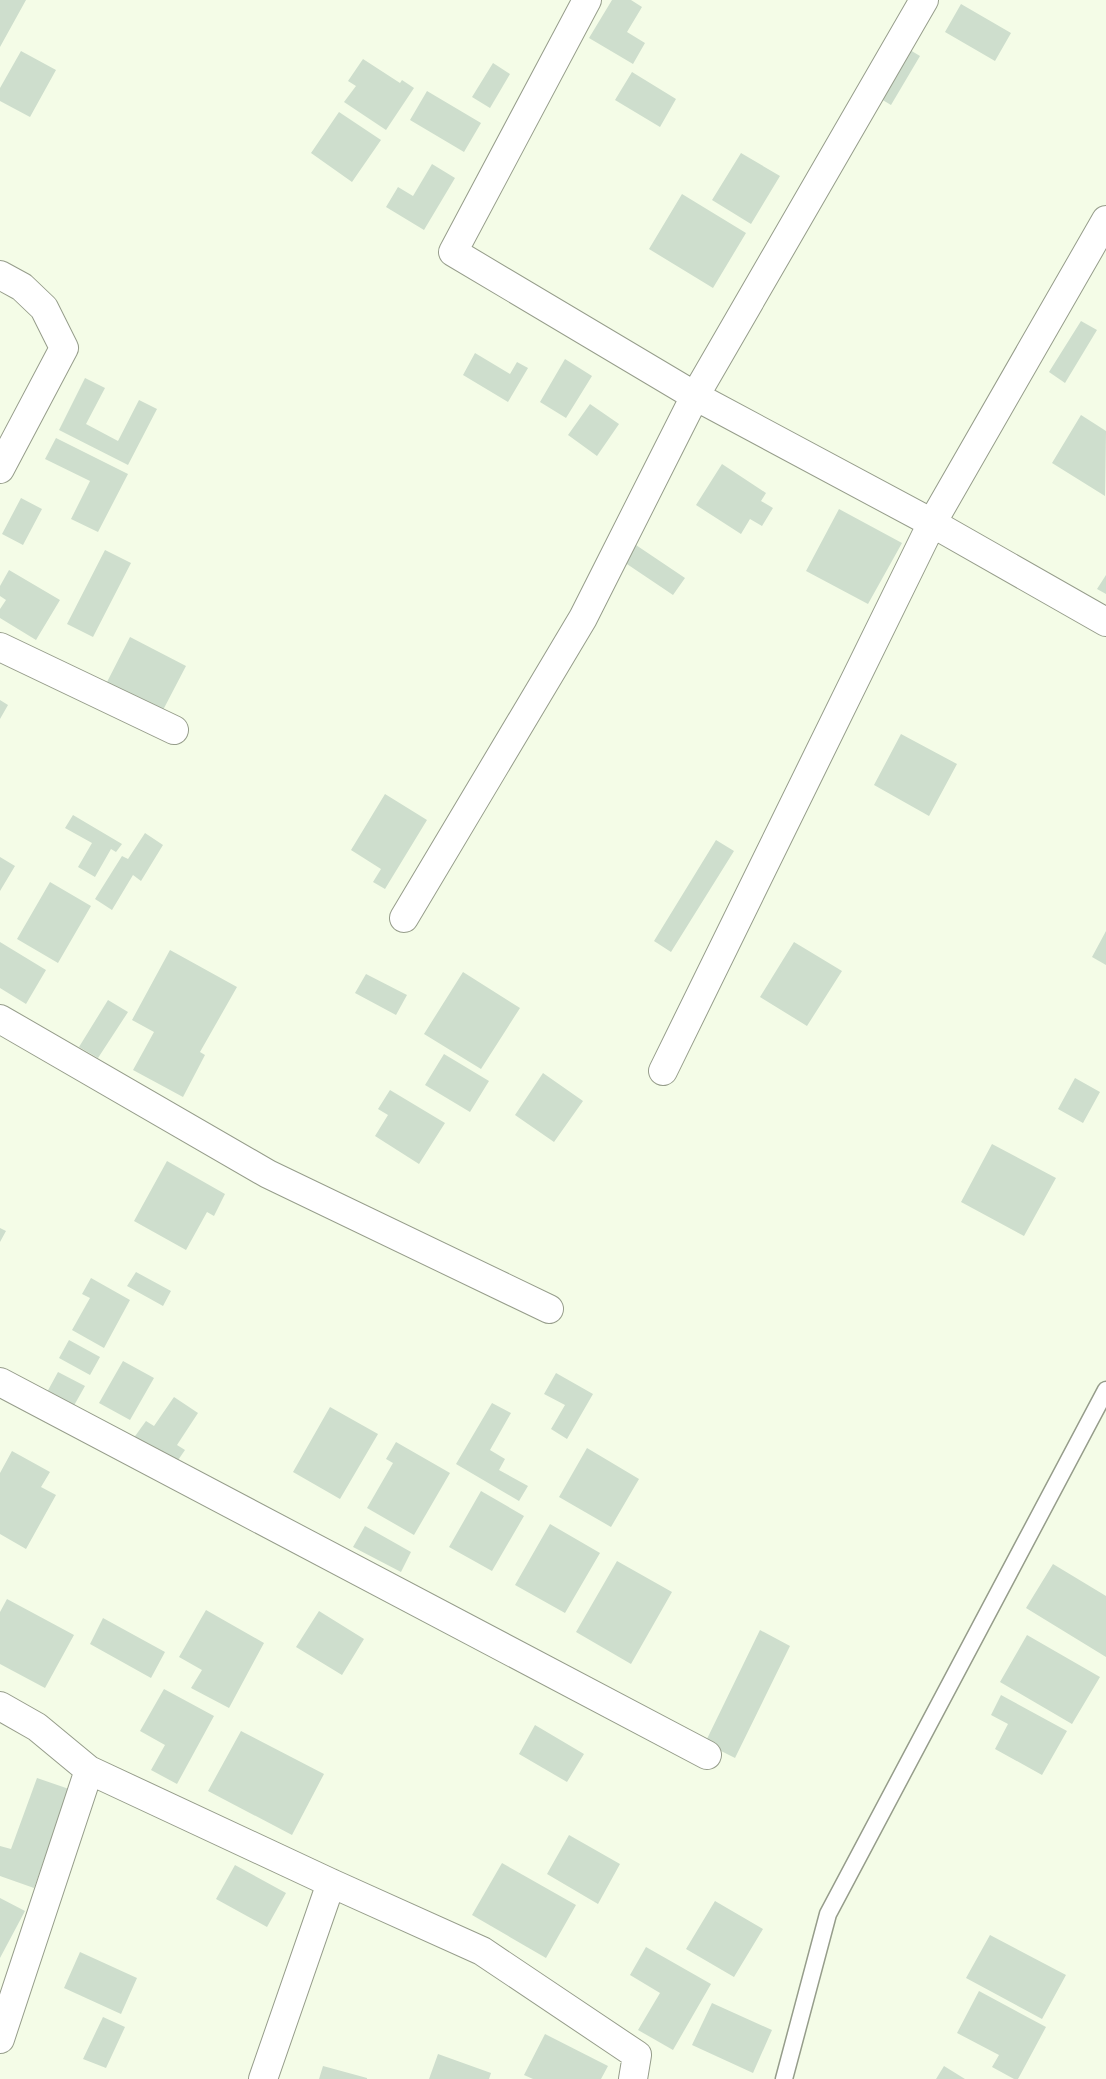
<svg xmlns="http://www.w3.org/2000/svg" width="1106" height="2079" viewBox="0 0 1106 2079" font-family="Arial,sans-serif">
<rect width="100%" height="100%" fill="#f4fce7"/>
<!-- building -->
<path fill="#cedecd" d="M0,0h26l-26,47z
M612,0h19l11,7 -15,25 18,11 -12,21 -44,-26z
M961,4l50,29 -16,28 -50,-29z
M905,47l15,9 -29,49 -15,-9z
M21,51l35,19 -26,47 -30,-16v-13z
M363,59l37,24 2,-3 12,8 -28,42 -42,-28 12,-16 -8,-5z
M493,63l17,11 -20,34 -18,-11z
M632,72l44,27 -16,28 -45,-27z
M427,91l54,32 -17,29 -54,-32z
M339,112l42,28 -29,42 -41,-29z
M741,153l39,23 -29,48 -39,-24z
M432,164l23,14 -31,52 -38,-23 12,-20 15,9z
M682,194l64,39 -33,55 -64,-39z
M1081,321l16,9 -32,53 -16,-11z
M475,353l35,21 7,-12 11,6 -20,34 -45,-27z
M565,359l27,17 -26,42 -26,-16z
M85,378l20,10 -19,36 32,17 21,-41 18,9 -29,56 -69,-35z
M590,404l29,20 -22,32 -29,-21z
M1081,415l25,16 -1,65 -53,-33z
M56,438l72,36 -30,58 -27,-13 19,-38 -45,-22z
M722,464l44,29 -5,8 12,7 -11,18 -12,-7 -9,15 -45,-29z
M21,498l21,11 -19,36 -21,-11z
M839,509l63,34 -34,61 -62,-33z
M630,541l55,37 -12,17 -55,-37z
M105,550l26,13 -38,74 -26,-13z
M9,570l51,30 -24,40 -36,-22v-9l6,-9 -6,-4v-10z
M1106,575v19l-9,-5z
M130,637l56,29 -24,46 -56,-28z
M0,700l8,5 -8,14z
M901,734l56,30 -28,52 -55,-31z
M385,794l42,26 -42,69 -12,-7 8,-13 -30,-19z
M73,815l49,29 -6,8 -5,-3 -16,28 -17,-10 14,-24 -27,-15z
M145,833l18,12 -22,36 -8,-6 -21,35 -17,-11 27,-43 6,3z
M716,840l18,11 -63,101 -17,-11z
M0,857l15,9 -15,25z
M50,882l41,24 -33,57 -41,-24z
M1106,931v34l-14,-8z
M0,942l46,28 -20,34 -26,-16z
M794,942l48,29 -35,55 -47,-29z
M170,950l67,37 -37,65 5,3 -22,42 -50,-27 21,-38 -22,-12z
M463,972l57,36 -39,61 -57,-35z
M366,974l41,21 -11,20 -41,-22z
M108,1000l20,12 -30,46 -19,-11z
M444,1054l45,27 -19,31 -45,-27z
M543,1073l40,28 -29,41 -39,-27z
M1075,1078l25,14 -17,31 -25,-14z
M390,1090l55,33 -26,41 -44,-28 13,-21 -10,-6z
M992,1144l64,34 -32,58 -63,-34z
M167,1161l58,33 -11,22 -7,-4 -21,38 -52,-29z
M0,1228l6,3 -6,11z
M136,1272l35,19 -8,15 -36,-20z
M91,1278l39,22 -26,48 -32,-18 18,-32 -8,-4z
M69,1340l31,17 -10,18 -31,-17z
M123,1361l31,17 -24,42 -31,-17z
M58,1372l27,14 -13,23 -26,-15z
M556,1373l37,21 -26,45 -16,-10 14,-24 -21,-11z
M174,1397l24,16 -21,32 8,5 -11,16 -41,-27 13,-18 8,5z
M492,1403l19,10 -21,37 15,9 -6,11 29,16 -9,15 -63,-37z
M330,1407l48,27 -38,65 -47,-27z
M396,1442l54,31 -36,62 -47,-27 26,-45 -7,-4z
M587,1448l52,31 -28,48 -52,-30z
M12,1451l38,21 -9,15 15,8 -30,54 -26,-15v-61z
M481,1491l43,25 -32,55 -43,-24z
M550,1524l50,29 -35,60 -50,-28z
M365,1526l46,26 -10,20 -48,-25z
M617,1561l55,31 -41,72 -55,-32z
M1053,1564l53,32v61l-80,-49z
M7,1599l67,36 -29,53 -45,-24v-52z
M206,1610l58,33 -35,65 -38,-20 11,-18 -23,-13z
M319,1611l45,28 -22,36 -46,-28z
M103,1618l62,34 -14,26 -61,-34z
M760,1630l30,16 -55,112 -30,-15z
M1027,1635l73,42 -28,47 -72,-42z
M164,1689l50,27 -37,68 -26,-14 14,-25 -25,-14z
M1001,1695l66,36 -25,44 -47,-26 13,-25 -17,-9z
M535,1725l49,29 -17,28 -48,-28z
M241,1731l83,43 -32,61 -84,-44z
M37,1778l32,11 -35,99 -34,-12v-30l11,3z
M569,1835l51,29 -22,40 -51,-30z
M502,1863l74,42 -30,53 -74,-43z
M235,1865l51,28 -19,34 -51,-28z
M0,1898l25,13 -25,47z
M715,1901l48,28 -29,48 -48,-28z
M990,1935l76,40 -24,44 -76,-41z
M646,1947l65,37 -38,66 -35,-20 22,-37 -30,-18z
M80,1952l57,26 -16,36 -57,-26z
M979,1991l67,36 -28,52h-4l-22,-12 7,-12 -42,-22z
M712,2003l60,27 -19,43 -61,-28z
M103,2017l22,10 -19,41 -23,-9z
M545,2034l63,32 -7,13h-68l-9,-4z
M438,2054l53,19 -2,6h-60z
M323,2066l44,12v1h-48z
M944,2066l21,13h-29z"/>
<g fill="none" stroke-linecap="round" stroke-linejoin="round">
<!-- service casing -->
<g stroke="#969d8b" stroke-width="19">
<path id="service" d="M784,2079l44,-165 278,-524"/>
</g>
<!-- minor casing -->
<g stroke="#969d8b" stroke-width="30">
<path id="minor" d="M587,0l-134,252 242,144 237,127 174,99
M0,275l22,12 22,21 20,40 -64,121
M0,647l174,83
M404,918l179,-300 112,-222 229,-396
M0,1019l268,155 281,135
M663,1071l269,-548 174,-303
M0,1382l707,373
M0,1706l37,21 52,43 242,113 151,68 155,104 -4,24
M0,2039l89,-269
M263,2079l68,-196"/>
</g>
<!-- service -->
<use href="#service" stroke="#fff" stroke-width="16"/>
<!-- minor -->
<use href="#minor" stroke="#fff" stroke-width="28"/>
</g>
</svg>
